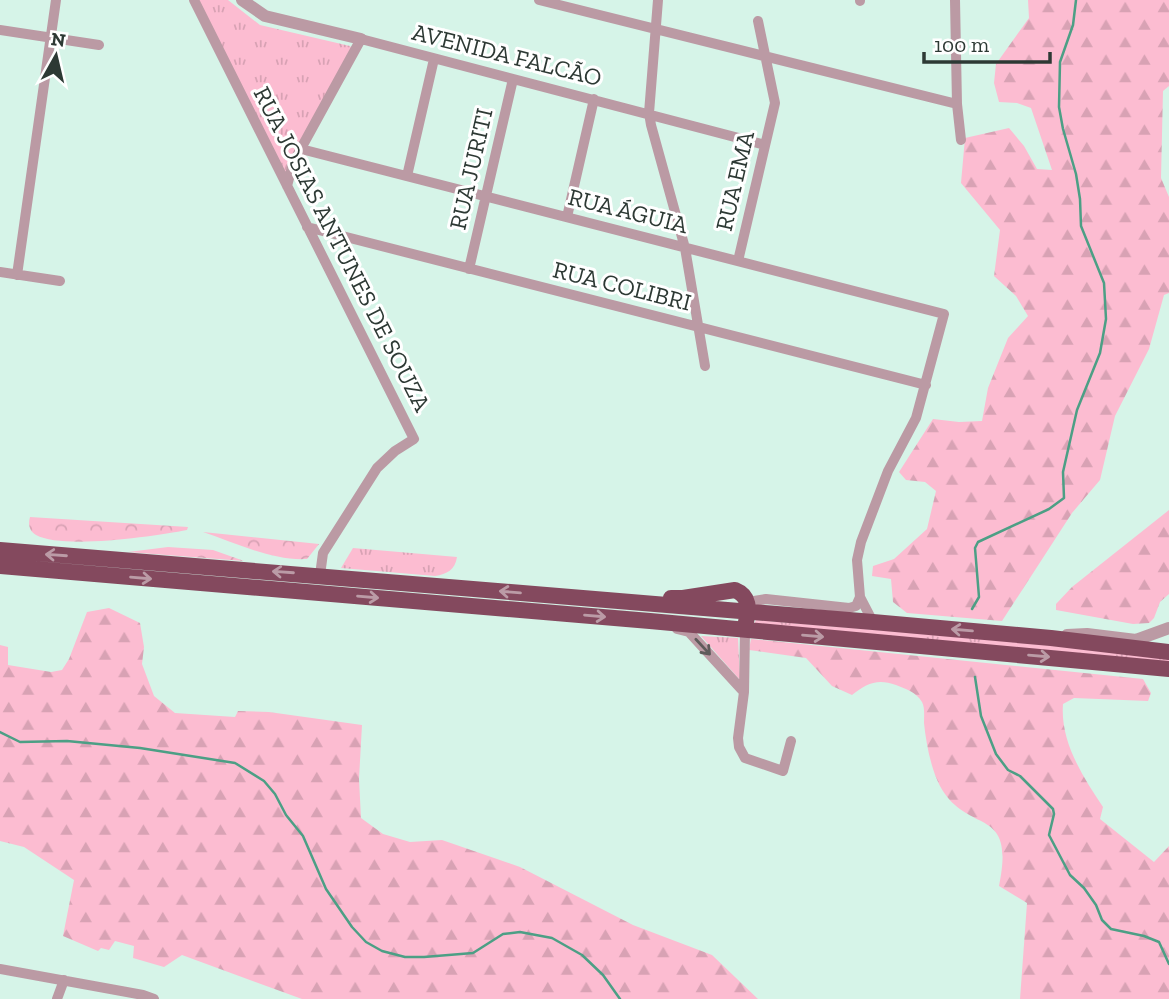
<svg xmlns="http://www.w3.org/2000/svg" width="1169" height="999" viewBox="0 0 1169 999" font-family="'Zilla Slab',serif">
<defs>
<pattern id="grass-tufts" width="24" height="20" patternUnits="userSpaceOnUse" patternTransform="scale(1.75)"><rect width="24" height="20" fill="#fcbcd1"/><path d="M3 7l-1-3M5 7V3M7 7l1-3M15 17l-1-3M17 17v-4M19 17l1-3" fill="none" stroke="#d8a2b4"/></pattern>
<pattern id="forest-firs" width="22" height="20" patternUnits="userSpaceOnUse" patternTransform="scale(1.75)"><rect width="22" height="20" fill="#fcbcd1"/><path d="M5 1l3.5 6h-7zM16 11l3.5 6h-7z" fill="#d8a2b4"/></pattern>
<pattern id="park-crowns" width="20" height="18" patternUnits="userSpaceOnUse" patternTransform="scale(1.75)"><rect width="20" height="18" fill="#fcbcd1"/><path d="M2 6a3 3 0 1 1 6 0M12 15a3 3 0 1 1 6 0" fill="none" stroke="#d8a2b4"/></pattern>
</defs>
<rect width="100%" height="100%" fill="#d6f4e8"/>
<!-- grass -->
<path fill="url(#grass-tufts)" d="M198,0h30l32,25 90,21 2,3 -66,127z
M353,548l104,9c-2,13 -10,17 -22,19l-94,-8z
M756,620l413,34v11l-415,-41z
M701,636l37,2 2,42z"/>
<!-- forest -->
<path fill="url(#forest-firs)" d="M1028,0h141v86l-6,5 -2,87 8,19v96l-5,2 -15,54 -34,67 -15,64 -28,33 -70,108 -95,-8 -14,-11 -2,-23 -19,-3 1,-10 21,-7 33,-30 9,-38 -11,-9 -19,-2 -7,-8 34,-53 26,3 23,-1 6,-33 20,-50 20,-22 -12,-20 -22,-20 6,-46 -39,-47 4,-45 44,-10 15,18 13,23 15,1 -21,-62 -14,-5 -18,-1 -5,-19 2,-19 33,-46z
M1169,510v84l-9,8 -6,16 -5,5 -16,1 -77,-14v-6l16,-17z
M109,608l31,15 4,24 -2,17 12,32 21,17 60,4 3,-6 31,1 93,13 -3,54 2,39 22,16 27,8 32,-2 78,27 113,58 79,30 46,44h-456l-120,-44 -18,12 -31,-9 1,-12 -19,-5 -6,9 -8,-2 -3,3 -35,-15 11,-56 -50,-33 -24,-6v-196l8,2v18l43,7 11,-2 7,-11 18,-47z
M751,639l392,40 8,14 -3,8 -74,-3 -11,6c-3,38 20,73 40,103l-3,12 54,43 15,-16v153h-149l7,-96 -28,-17c17,-83 -31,-49 -59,-100 -9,-17 -14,-43 -16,-63 0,-7 1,-15 -2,-21 -6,-10 -16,-13 -26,-17 -19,-7 -30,-1 -44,10l-20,-9 -26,-28 -57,-8z"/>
<!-- park -->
<path fill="url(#park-crowns)" d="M30,517l158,10 -1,3c-31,6 -124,20 -151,5 -7,-4 -8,-11 -6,-18z
M203,532l116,12 -12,15c-35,2 -71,-16 -104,-27z
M168,547l45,3 31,11 -116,-9z"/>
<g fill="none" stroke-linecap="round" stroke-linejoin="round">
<!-- stream -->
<path stroke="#4c9f85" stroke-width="2.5" d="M972,609l7,-12 -4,-49 3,-6 71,-33 15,-11 -1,-26 14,-62 23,-57 6,-34 -2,-36 -23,-57 -1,-27 -4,-25 -13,-45 -4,-22 1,-45 13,-37 3,-25
M975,677l6,39 15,38 12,16 12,6 33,33 1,5 -5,21 21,40 14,13 12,17 6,15 9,9 33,7 15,6 10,22
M0,732l20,10 47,-1 73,7 95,15 29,18 11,13 11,21 17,21 23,53 26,38 14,15 16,9 23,6h19l49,-4 30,-19 17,-2 32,6 30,17 21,20 17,24"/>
<!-- minor -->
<path stroke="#bb9aa4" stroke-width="10" d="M194,0l220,439 -19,12 -18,17 -54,85 -3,22
M539,0l418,104
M658,0l-9,113 2,12 34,123 20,118
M860,0v1
M955,0l2,104 4,36
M0,30l99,15
M301,149l643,165 -28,104 -28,53 -27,71 -4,18 3,37 -4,9 -7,2 -83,-9 -18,3
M407,176l27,-117
M287,186l6,-23 68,-124 404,106
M567,217l27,-118
M307,227l619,158
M738,261l37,-158 -17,-82
M469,269l44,-190
M0,272l60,9
M17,275l39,-275
M860,597l13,25
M677,629l12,3 55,60
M745,630l-1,62 -6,46 1,9 6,11 38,13 8,-30
M0,969l143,26 11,4
M57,999l7,-19"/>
<!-- tertiary -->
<path stroke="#bb9aa4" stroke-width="12" d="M242,0l23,16 96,23
M1067,635l20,-1 49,6 33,-12"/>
<!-- trunk -->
<path stroke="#84495e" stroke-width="16" d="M0,550l873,72 178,16 118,14
M0,566l650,55 519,48
M671,598h12l52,-8c15,6 14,19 11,32"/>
</g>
<!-- one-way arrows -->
<defs><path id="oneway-shaft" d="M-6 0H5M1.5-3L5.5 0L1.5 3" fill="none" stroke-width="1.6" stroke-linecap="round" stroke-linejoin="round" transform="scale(1.75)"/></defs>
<g stroke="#bb9ba6">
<use href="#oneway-shaft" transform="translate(56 555) rotate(-176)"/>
<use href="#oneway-shaft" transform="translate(283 572) rotate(-176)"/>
<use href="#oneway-shaft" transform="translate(141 578) rotate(5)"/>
<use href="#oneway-shaft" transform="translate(510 592) rotate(-175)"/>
<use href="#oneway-shaft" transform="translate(368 597) rotate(5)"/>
<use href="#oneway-shaft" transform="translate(595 616) rotate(5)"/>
<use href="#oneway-shaft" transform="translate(962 630) rotate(-175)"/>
<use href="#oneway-shaft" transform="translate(813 636) rotate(5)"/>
<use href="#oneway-shaft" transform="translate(1039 656) rotate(5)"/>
</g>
<use stroke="#5f5b5b" href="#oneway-shaft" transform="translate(703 647) rotate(47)"/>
<g text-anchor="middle" stroke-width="6" stroke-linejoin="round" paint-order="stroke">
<!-- street labels -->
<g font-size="24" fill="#2d3934" stroke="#fff">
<text transform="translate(507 55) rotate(14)" y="8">AVENIDA FALCÃO</text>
<text transform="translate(471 169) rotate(-77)" y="8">RUA JURITI</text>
<text transform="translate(735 181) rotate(-77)" y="8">RUA EMA</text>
<text transform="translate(628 211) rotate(14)" y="8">RUA ÁGUIA</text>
<text transform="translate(342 249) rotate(63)" y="8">RUA JOSIAS ANTUNES DE SOUZA</text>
<text transform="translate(622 286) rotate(14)" y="8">RUA COLIBRI</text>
</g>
</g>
<!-- north arrow -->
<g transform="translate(56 56) rotate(8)" stroke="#ffffff" stroke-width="5" paint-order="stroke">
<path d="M0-5L12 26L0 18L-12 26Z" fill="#2d3934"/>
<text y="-10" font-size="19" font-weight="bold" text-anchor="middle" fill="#2d3934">N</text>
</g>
<!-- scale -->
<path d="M924 52v10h126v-10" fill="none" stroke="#2d3934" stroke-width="3.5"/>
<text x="934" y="52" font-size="21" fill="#2d3934" stroke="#ffffff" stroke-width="5" paint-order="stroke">100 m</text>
</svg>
